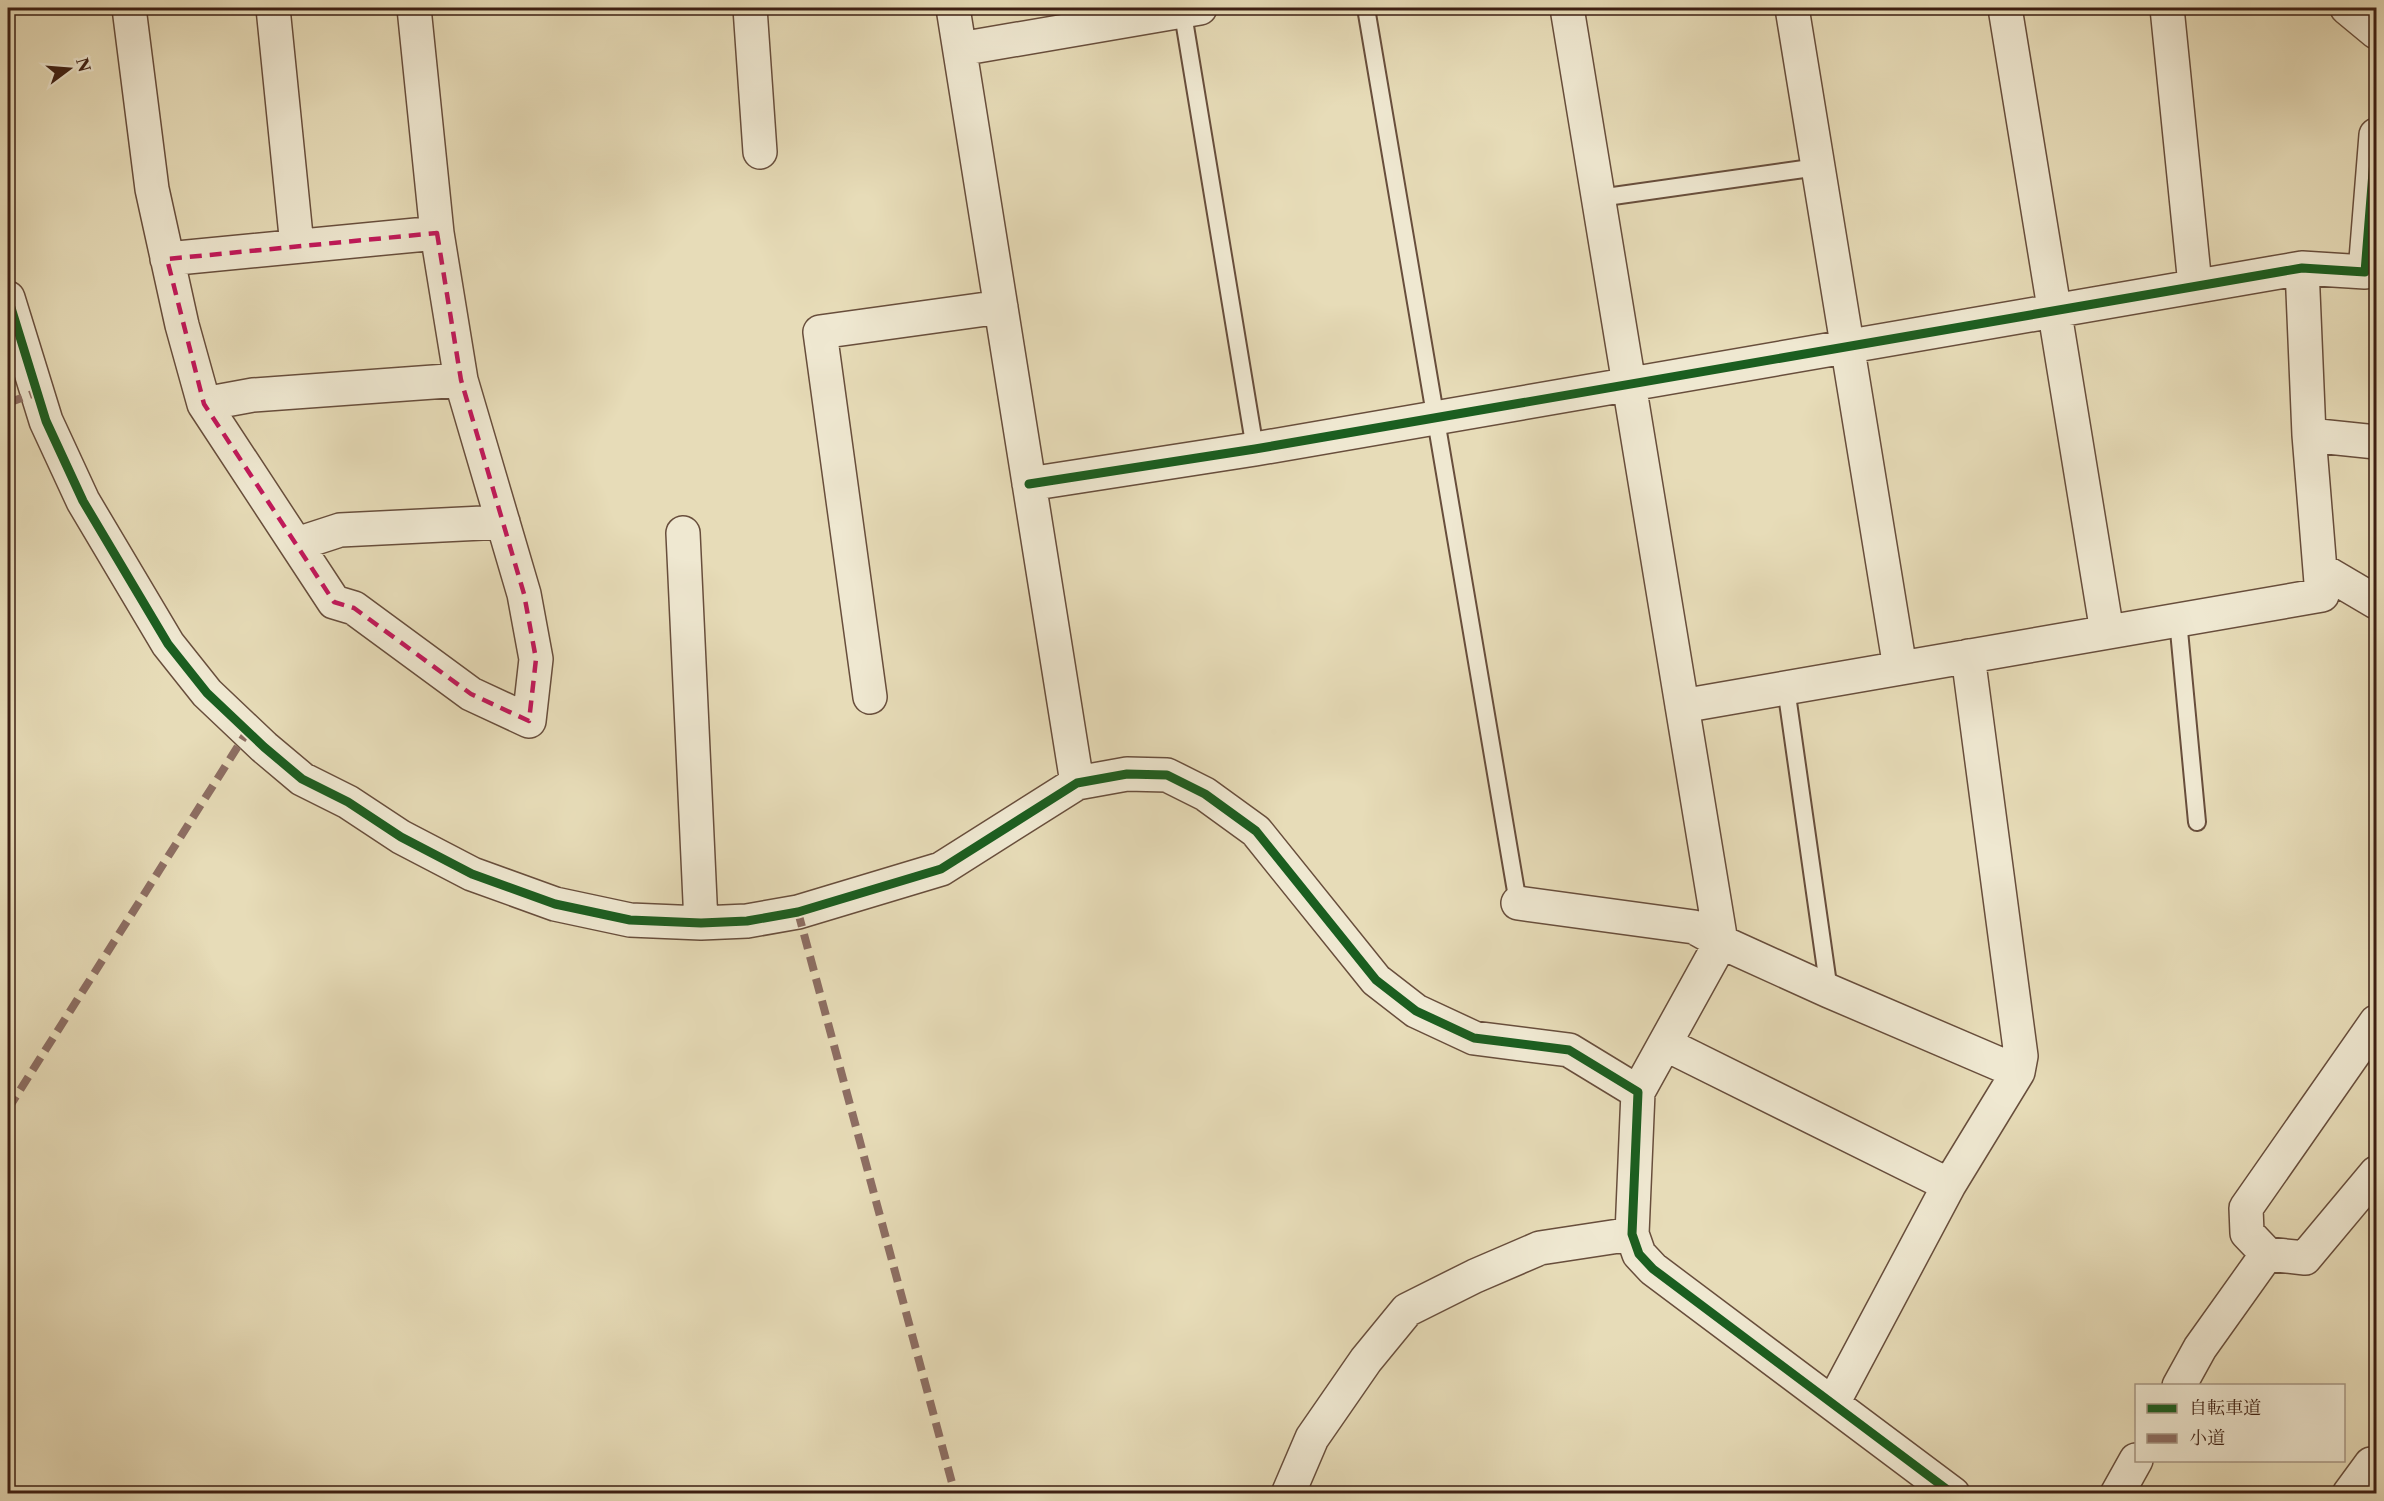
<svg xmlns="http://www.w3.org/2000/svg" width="2384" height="1501" viewBox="0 0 2384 1501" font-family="'Libre Caslon Text','Noto Serif JP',serif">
<rect width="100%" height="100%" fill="#e7dcb8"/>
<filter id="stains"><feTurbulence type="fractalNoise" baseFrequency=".00333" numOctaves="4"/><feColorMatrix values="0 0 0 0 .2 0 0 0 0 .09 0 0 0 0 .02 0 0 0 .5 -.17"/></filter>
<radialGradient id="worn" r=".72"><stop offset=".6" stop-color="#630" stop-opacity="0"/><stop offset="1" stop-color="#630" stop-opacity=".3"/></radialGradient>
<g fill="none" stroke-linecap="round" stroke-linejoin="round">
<!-- lane casing -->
<g stroke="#684e3c" stroke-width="20">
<path id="lane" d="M1182,8l73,441
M1366,8l152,895
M1599,198l219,-31
M2178,620l19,202
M1786,688l43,303"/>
</g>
<!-- street casing -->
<g stroke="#684e3c" stroke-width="36">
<path id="street" d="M129,8l23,181 30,136 22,79 130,198 20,6 117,86 58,27 7,-62 -12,-65 -63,-214 -24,-147 -23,-225
M273,8l24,238
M750,8l10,144
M953,8l124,775
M1567,8l154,934 -83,150
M1792,8l108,660
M2005,8l102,624
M2167,8l28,277
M2347,8l29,24
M960,49l240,-41
M167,259l270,-26
M8,298l38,123 37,80 85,143 39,49 57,54 38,32 46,23 53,35 71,37 83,30 75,16 71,3 46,-2 51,-9 143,-43 136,-86 50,-9 40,1 38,19 51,37 120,149 40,31 58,27 95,12 69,42 -6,142 7,20 14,15 300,225
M204,404l49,-9 208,-15
M2309,435l67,7
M1029,484l226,-35 1047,-181 63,4 11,-137
M683,533l18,390
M297,544l43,-14 163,-8
M2320,569l56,33
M870,697l-50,-365 181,-25
M1682,706l640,-111 -13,-160 -7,-167
M1518,903l176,24 27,15 108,49 189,81
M1665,1044l284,141
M2267,1254l-20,-21 -1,-25 130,-186
M2179,1386l21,-38 67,-94 38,4 71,-85
M1833,1403l116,-218 69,-113 3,-16 -53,-400
M1288,1494l24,-56 54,-78 41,-50 68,-34 65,-28 92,-14
M2117,1494l19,-34
M2349,1494l22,-30"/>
</g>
<!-- lane -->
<use href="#lane" stroke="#efe8d1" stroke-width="16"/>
<!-- street -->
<use href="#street" stroke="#efe8d1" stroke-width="33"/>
<!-- quiet -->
<path stroke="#8d6e63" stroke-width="8" stroke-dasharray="15 8" stroke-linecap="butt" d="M8,403l27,-10
M798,912l157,582
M8,1109l239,-377"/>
<!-- cycleway casing -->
<g stroke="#efe8d1" stroke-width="13">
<path id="cycleway" d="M8,298l38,123 37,80 85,143 39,49 57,54 38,32 46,23 53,35 71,37 83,30 75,16 71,3 46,-2 51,-9 143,-43 136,-86 50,-9 40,1 38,19 51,37 120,149 40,31 58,27 95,12 69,42 -6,142 7,20 14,15 300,225
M1029,484l226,-35 1047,-181 63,4 11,-137"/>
</g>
<!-- cycleway -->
<use href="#cycleway" stroke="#1b5e20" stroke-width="9"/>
</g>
<!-- marked area -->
<path fill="none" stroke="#c2185b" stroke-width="4.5" stroke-dasharray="12 8" stroke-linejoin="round" d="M437,233l24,147 63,214 12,65 -7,62 -58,-27 -117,-86 -20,-6 -130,-198 -37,-145z"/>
<!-- margin -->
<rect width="2384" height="1501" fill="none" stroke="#e7dcb8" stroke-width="30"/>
<rect x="9" y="9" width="2366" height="1483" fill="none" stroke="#3d1f13" stroke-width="3"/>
<rect x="15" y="15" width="2354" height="1471" fill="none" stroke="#3d1f13" stroke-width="1.5"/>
<!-- legend -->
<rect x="2135" y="1384" width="210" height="78" fill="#efe8d1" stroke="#a89885" stroke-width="1.5"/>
<rect x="2147" y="1404" width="30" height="9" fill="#1b5e20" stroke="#a89885" stroke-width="1.5"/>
<text x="2189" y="1414" font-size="18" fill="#3d1f13">自転車道</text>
<rect x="2147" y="1434" width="30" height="9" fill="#8d6e63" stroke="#a89885" stroke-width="1.5"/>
<text x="2189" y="1444" font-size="18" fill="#3d1f13">小道</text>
<!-- north arrow -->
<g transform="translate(69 69) rotate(74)" stroke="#efe8d1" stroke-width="4.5" paint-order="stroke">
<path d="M0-4.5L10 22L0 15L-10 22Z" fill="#3d1f13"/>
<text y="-9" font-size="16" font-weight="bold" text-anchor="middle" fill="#3d1f13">N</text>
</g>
<rect width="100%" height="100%" filter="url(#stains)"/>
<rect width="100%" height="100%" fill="url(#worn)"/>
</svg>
